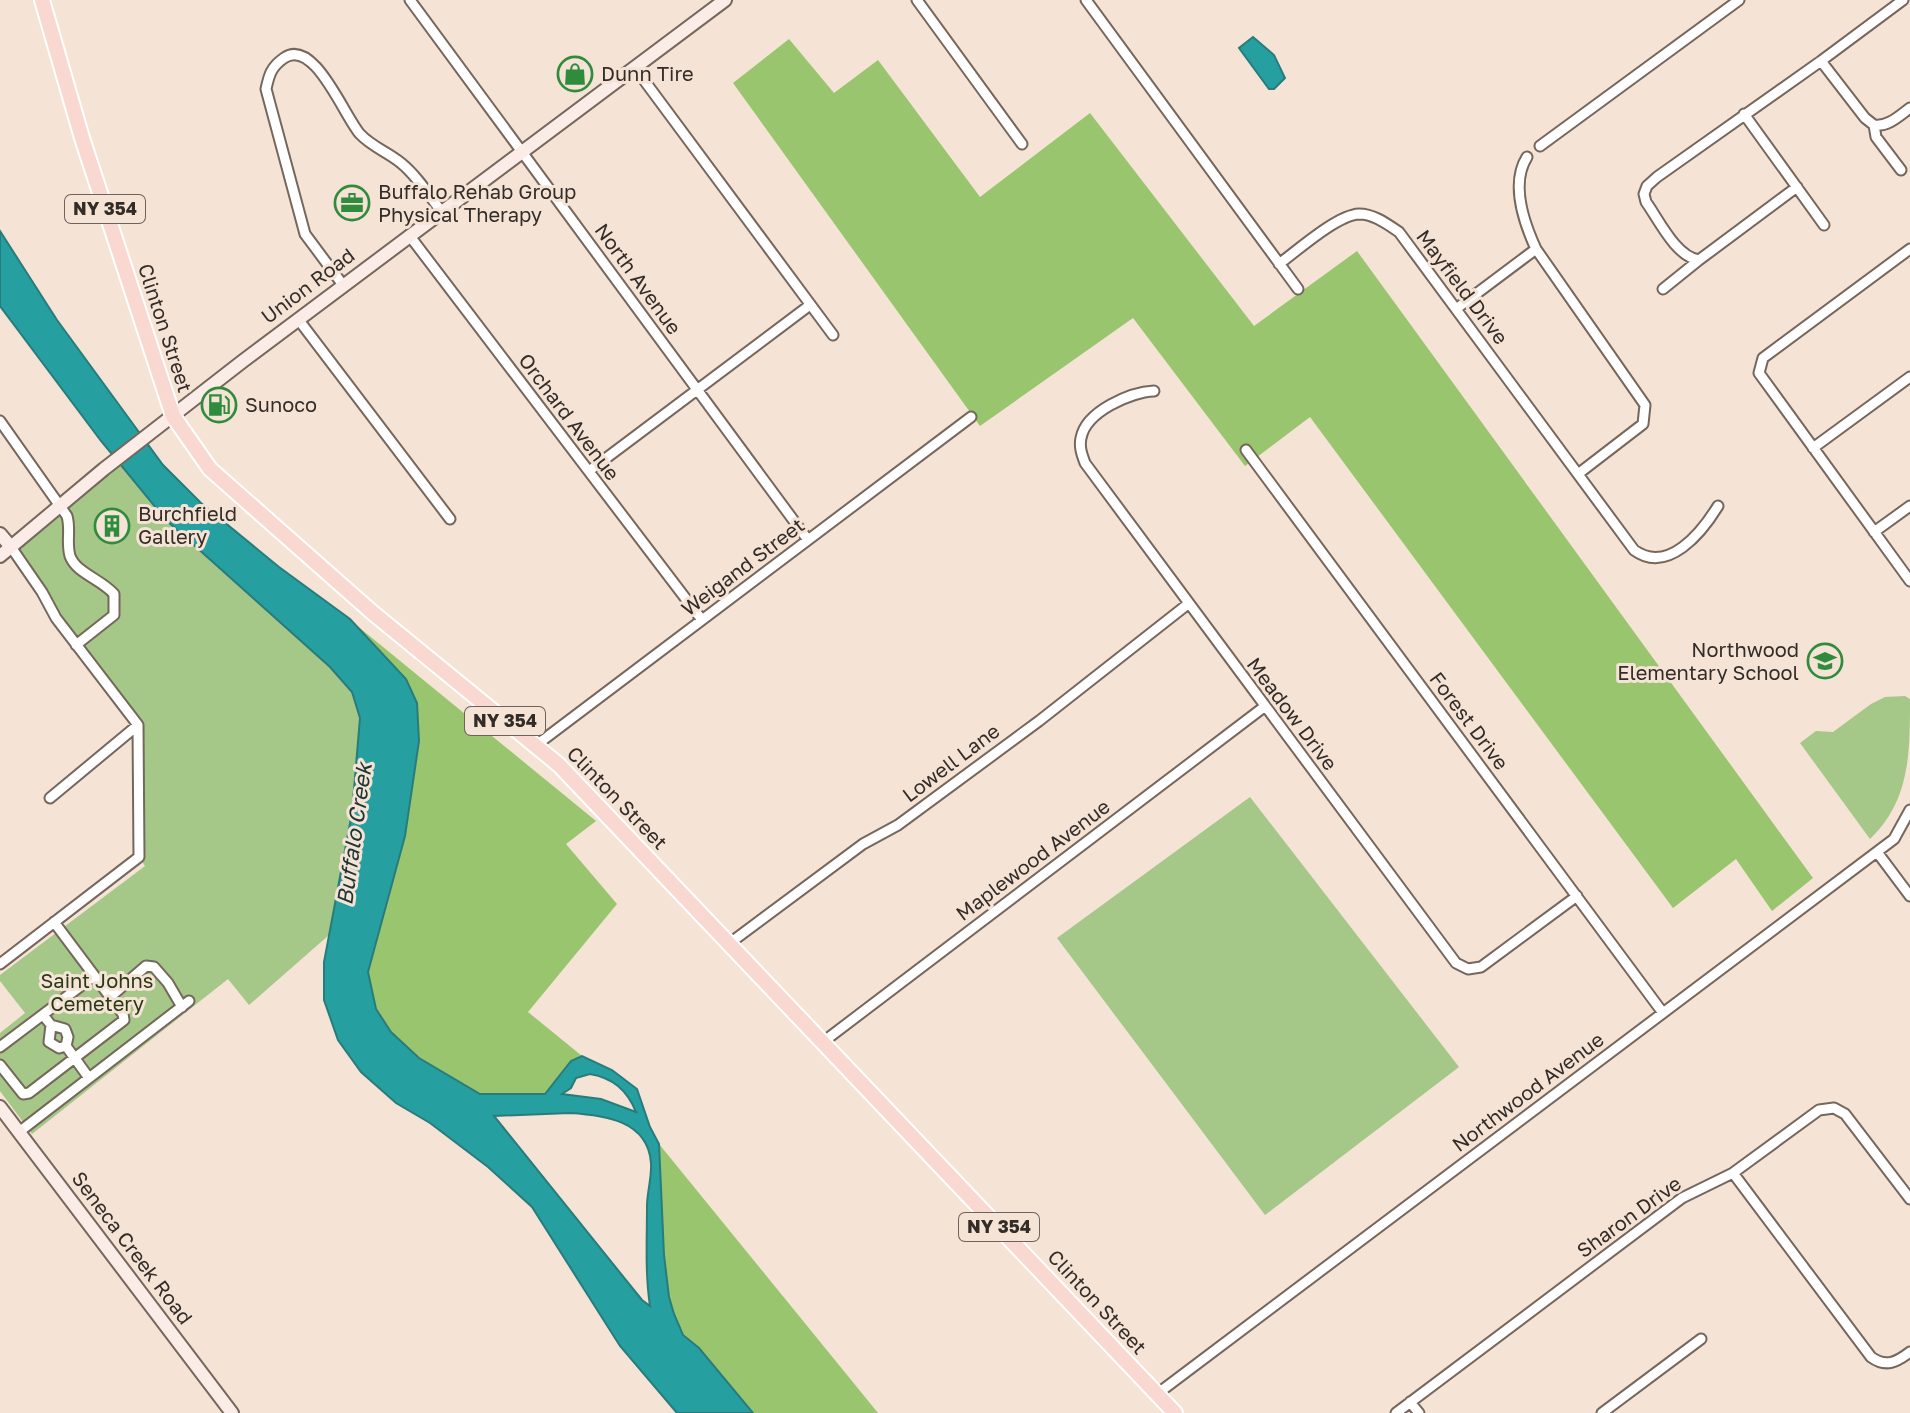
<svg xmlns="http://www.w3.org/2000/svg" width="1910" height="1413" viewBox="0 0 1910 1413" font-family="'Golos Text',sans-serif">
<rect width="100%" height="100%" fill="#f5e3d6"/>
<!-- green -->
<path fill="#a5c788" d="M117,461l49,59 164,147 22,25 8,26 -8,95 -23,122 -80,70 -21,-26 -196,155 -32,-43v-58l25,-20 -25,-32v-6l145,-109 -6,-9 -1,-132 -127,-178z
M1905,696l5,3c0,54 0,102 -40,140l-70,-96 16,-12 17,1 38,-28 14,-7z
M1250,797l209,270 -194,148 -208,-277z"/>
<!-- forest -->
<path fill="#98c56d" d="M789,39l45,54 44,-33 102,137 110,-84 164,213 103,-75 456,627 -41,33 -36,-52 -63,49 -363,-491 -65,49 -112,-148 -153,108 -247,-343z
M350,620l246,201 -30,23 51,60 -89,108 54,44 -11,5 -26,33h-65l-61,-36 -28,-26 -15,-23 -8,-37 37,-136 14,-95 -2,-38 -11,-24z
M659,1144l219,269h-125l-54,-65 -16,-13 -9,-21 -5,-17 -5,-42z"/>
<!-- water -->
<path fill="#259fa0" stroke="#297c7c" stroke-width="2" fill-rule="evenodd" d="M1253,37l21,18 11,23 -11,11h-5l-30,-41z
M0,231l57,89 106,145 38,38 78,64 71,52 56,60 11,24 2,38 -14,95 -37,136 8,37 15,23 28,26 61,36h65l26,-33 11,-5 30,14 25,19 13,38 9,17 5,111 5,42 5,17 9,21 16,13 54,65h-76l-57,-67 -88,-139 -44,-40 -58,-44 -34,-20 -35,-31 -23,-32 -14,-40v-38l28,-149 8,-95 -8,-26 -22,-25 -164,-147 -65,-79 -101,-135zM590,1074c23,4 37,16 46,38l-35,-13 -39,-5 9,-6 5,-10zM570,1113c33,2 78,7 81,50 1,14 -4,29 -4,43 0,34 -2,67 3,100l-8,-6 -148,-184z"/>
<g fill="none" stroke-linecap="round" stroke-linejoin="round">
<!-- street casing -->
<g stroke="#76675c" stroke-width="13">
<path id="street" d="M410,0l398,540
M917,0l105,144
M1086,0l212,289
M1821,61l44,57 9,7
M635,68l198,267
M1744,114l80,111
M1540,146l199,-146
M1527,157c-17,27 -3,66 9,92l109,156 -2,19 -65,50
M1901,170l-25,-33 -2,-12c14,2 25,-9 36,-17
M1797,187l-98,73c-23,-3 -40,-40 -53,-58l-2,-8 3,-8 10,-9 164,-116 82,-61
M409,235l293,385
M1910,249l-147,109 -4,15 151,208
M1279,264c19,-14 58,-49 80,-50 15,0 28,10 40,18l235,318c34,25 68,-18 84,-44
M343,285l-38,-51 -39,-145c3,-14 5,-22 18,-31 30,-21 60,58 76,76 12,13 28,18 41,29 16,13 28,32 40,48
M1663,289l36,-29
M1456,309l80,-60
M298,319l152,200
M1154,391c-23,1 -68,20 -73,47 -2,9 1,17 4,25l371,500 12,6 13,-2 96,-71
M0,421l67,95c4,14 -1,26 3,40 6,17 31,23 44,38v21l-38,30
M1813,448l97,-71
M1246,450l417,563
M589,471l221,-166
M1874,532l36,-26
M535,746l436,-329
M50,798l88,-73
M1877,852l33,44
M730,943l133,-99 35,-19 141,-104 149,-117
M0,964l139,-107 -1,-132 -82,-107 -14,-26 -31,-45
M110,997l36,-31 8,1 14,16 14,24
M43,1015l8,10 14,4 3,8 -2,9 23,32
M51,1025l-2,17 10,6 7,-2
M823,1042l441,-335
M0,1047l94,-71
M0,1065l23,29 6,-1 95,-73 -1,-6 -69,-92
M19,1132l170,-131
M1733,1173l138,184c15,11 26,5 39,-5
M1157,1394l737,-555 16,-29
M1410,1402l9,11
M1396,1413l286,-215 51,-25 86,-63 15,-2 11,6 65,85
M1602,1413l99,-74"/>
</g>
<!-- secondary casing -->
<g stroke="#76675c" stroke-width="16">
<path id="secondary" d="M0,534l11,13
M0,556l104,-87 139,-108 482,-361
M0,1107l232,306"/>
</g>
<!-- primary casing -->
<g stroke="#fff" stroke-width="18">
<path id="primary" d="M42,0l40,138 91,278 37,53 163,144 186,152 616,648"/>
</g>
<!-- street -->
<use href="#street" stroke="#fff" stroke-width="9"/>
<!-- secondary -->
<use href="#secondary" stroke="#fcece8" stroke-width="12"/>
<!-- primary -->
<use href="#primary" stroke="#f8d8d0" stroke-width="14"/>
</g>
<!-- icons -->
<defs>
<g id="shop-ring" transform="scale(1.8)"><circle r="9.5" fill="#f5e3d6" stroke="#308c3d" stroke-width="1.5"/><path d="M-5-2.5h2.3a2.7 3.5 0 0 1 5.4 0H5L5.5 6h-11ZM-1.5-2.5h3a1.5 2.3 0 0 0-3 0Z" fill="#308c3d"/></g>
<g id="office-ring" transform="scale(1.8)"><circle r="9.5" fill="#f5e3d6" stroke="#308c3d" stroke-width="1.5"/><path d="M-6-3h4V-5.5h4V-3h4V5H-6ZM-1-4.5V-3h2v-1.5ZM-6 0V1H6V0Z" fill="#308c3d"/></g>
<g id="fuel-ring" transform="scale(1.8)"><circle r="9.5" fill="#f5e3d6" stroke="#308c3d" stroke-width="1.5"/><path d="M-5.5-6h7V0h2V4h1.3V-2.5L3-4.5l.8-.8L6-3V5H2.5V1h-1V6h-7ZM-4.2-4.7v3.2H.2V-4.7Z" fill="#308c3d"/></g>
<g id="building-ring" transform="scale(1.8)"><circle r="9.5" fill="#f5e3d6" stroke="#308c3d" stroke-width="1.5"/><path d="M-4-6H4V6H1V3H-1V6H-4ZM-2.5-4.3h1.7v1.8h-1.7ZM.8-4.3h1.7v1.8H.8ZM-2.5-1h1.7V.8h-1.7ZM.8-1h1.7V.8H.8Z" fill="#308c3d"/></g>
<g id="school-ring" transform="scale(1.8)"><circle r="9.5" fill="#f5e3d6" stroke="#308c3d" stroke-width="1.5"/><path d="M0-5L7-2L0 1L-7-2ZM-4 1L0 2.5L4 1V4Q0 6-4 4Z" fill="#308c3d"/></g>
</defs>
<g fill-rule="evenodd">
<use href="#shop-ring" x="575" y="74"/>
<use href="#office-ring" x="352" y="203"/>
<use href="#fuel-ring" x="219" y="405"/>
<use href="#building-ring" x="112" y="526"/>
<use href="#school-ring" x="1825" y="661"/>
</g>
<g text-anchor="middle" stroke-width="6" stroke-linejoin="round" paint-order="stroke">
<!-- shield labels -->
<g fill="#f5e3d6" stroke="#6d635c" stroke-width="2">
<rect x="65" y="195" width="80" height="28" rx="6"/>
<rect x="465" y="707" width="80" height="28" rx="6"/>
<rect x="959" y="1213" width="80" height="28" rx="6"/>
</g>
<g font-size="18" font-weight="bold" fill="#332c27">
<text x="105" y="215">NY 354</text>
<text x="505" y="727">NY 354</text>
<text x="999" y="1233">NY 354</text>
</g>
<!-- poi labels -->
<g font-size="20" fill="#332c27" stroke="#f5e3d6" text-anchor="start">
<text x="601" y="81">Dunn Tire</text>
<text x="378" y="199">Buffalo Rehab Group<tspan x="378" dy="23">Physical Therapy</tspan></text>
<text x="245" y="412">Sunoco</text>
<text x="138" y="521">Burchfield<tspan x="138" dy="23">Gallery</tspan></text>
<text x="1799" y="657" text-anchor="end">Northwood<tspan x="1799" dy="23">Elementary School</tspan></text>
</g>
<!-- street labels -->
<g font-size="20" fill="#332c27" stroke="#f5e3d6">
<text transform="translate(638 279) rotate(54)" y="7">North Avenue</text>
<text transform="translate(308 286) rotate(-37)" y="7">Union Road</text>
<text transform="translate(1462 287) rotate(53)" y="7">Mayfield Drive</text>
<text transform="translate(165 328) rotate(72)" y="7">Clinton Street</text>
<text transform="translate(569 417) rotate(53)" y="7">Orchard Avenue</text>
<text transform="translate(743 567) rotate(-37)" y="7">Weigand Street</text>
<text transform="translate(1292 714) rotate(53)" y="7">Meadow Drive</text>
<text transform="translate(1469 721) rotate(53)" y="7">Forest Drive</text>
<text transform="translate(951 763) rotate(-37)" y="7">Lowell Lane</text>
<text transform="translate(617 798) rotate(46)" y="7">Clinton Street</text>
<text transform="translate(1033 860) rotate(-37)" y="7">Maplewood Avenue</text>
<text transform="translate(1528 1092) rotate(-37)" y="7">Northwood Avenue</text>
<text transform="translate(1629 1217) rotate(-36)" y="7">Sharon Drive</text>
<text transform="translate(132 1248) rotate(53)" y="7">Seneca Creek Road</text>
<text transform="translate(1097 1302) rotate(47)" y="7">Clinton Street</text>
</g>
<!-- park labels -->
<g font-size="20" fill="#273915" stroke="#f5e3d6">
<text x="97" y="988">Saint Johns<tspan x="97" dy="23">Cemetery</tspan></text>
</g>
<!-- water labels -->
<g font-size="22" font-style="italic" fill="#1c3535" stroke="#f5e3d6">
<text transform="translate(354 834) rotate(-82)" y="8">Buffalo Creek</text>
</g>
</g>
</svg>
